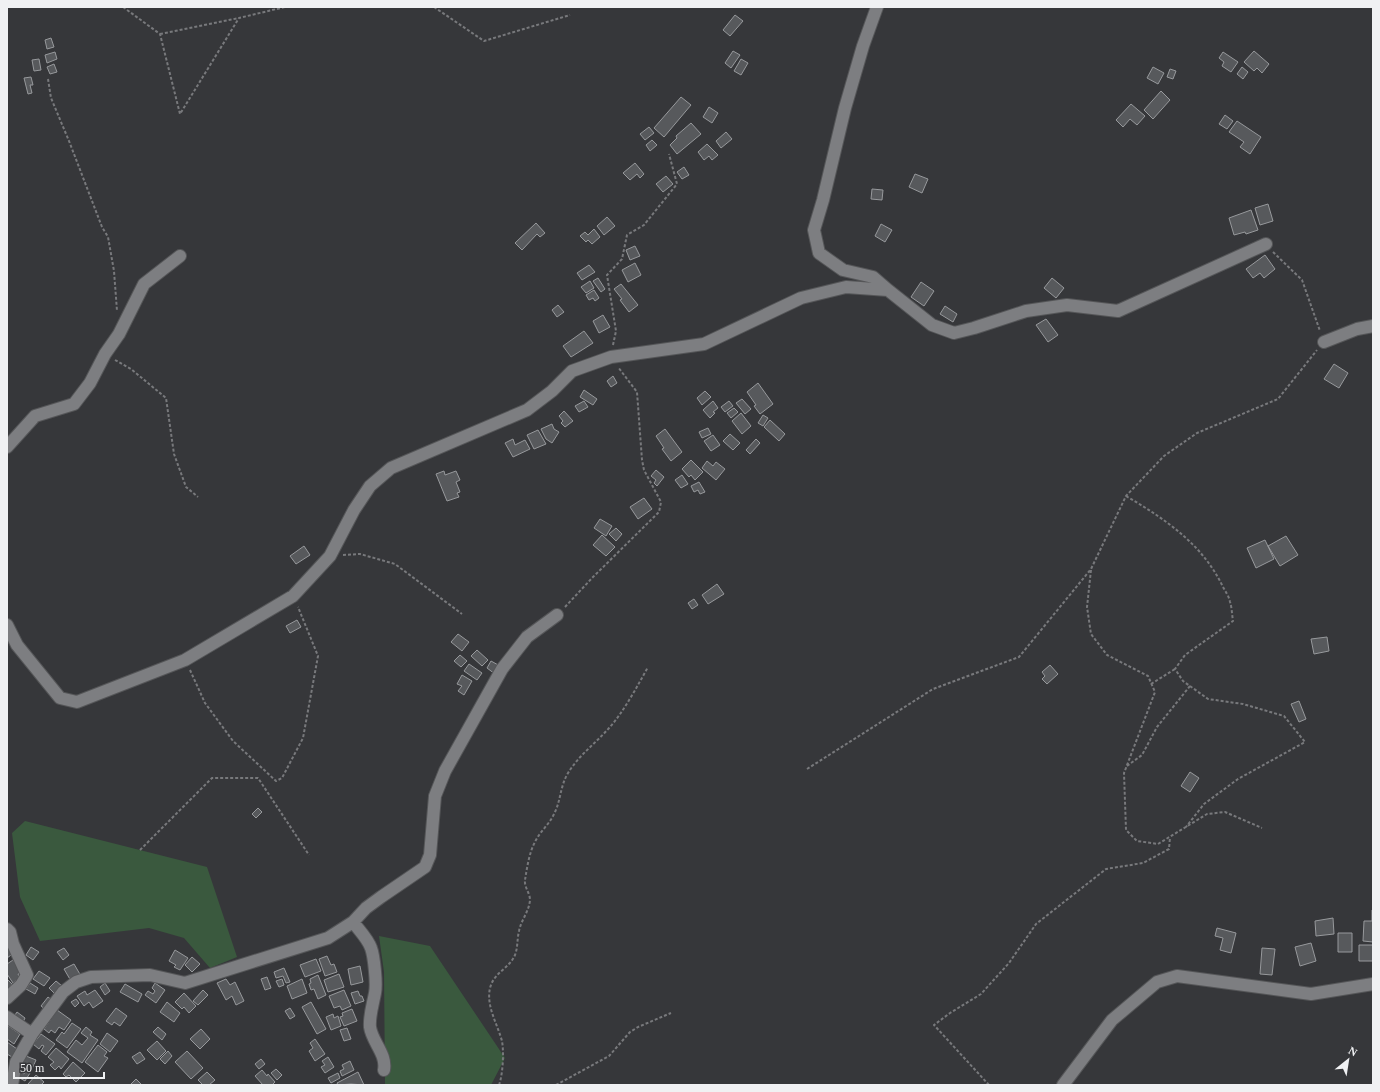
<svg xmlns="http://www.w3.org/2000/svg" width="1380" height="1092" viewBox="0 0 1380 1092" font-family="Georgia,serif">
<rect width="100%" height="100%" fill="#36373a"/>
<!-- green -->
<path fill="#3a593e" d="M25,821l182,46 30,90 -27,11 -26,-30 -35,-10 -109,13 -20,-44 -8,-64z
M379,936l51,10 75,112 -14,27h-106l-1,-113z"/>
<!-- building -->
<path fill="#57595c" stroke="#97999c" d="M735,15l8,6 -13,15 -7,-6z
M51,38l3,9 -7,2 -2,-9z
M733,51l7,4 -9,13 -6,-5z
M1254,51l15,13 -7,9 -5,-5 -3,3 -10,-9z
M55,52l2,7 -10,4 -2,-8z
M1223,52l15,10 -7,10 -9,-6 2,-4 -5,-4z
M39,59l2,11 -7,1 -2,-11z
M741,59l7,4 -7,12 -7,-4z
M54,64l3,8 -7,2 -3,-7z
M1153,67l11,6 -6,11 -11,-6z
M1242,67l6,5 -5,7 -6,-5z
M1170,69l6,2 -3,8 -6,-2z
M31,77l2,8h-3l2,8 -4,1 -4,-16z
M1161,91l9,9 -17,19 -9,-9z
M681,97l10,8 -27,32 -10,-9z
M1131,104l14,12 -8,9 -7,-6 -7,8 -7,-7z
M709,107l9,6 -6,10 -9,-6z
M1225,115l8,6 -6,8 -8,-5z
M1237,121l24,16 -11,17 -10,-7 4,-5 -15,-10z
M691,123l10,11 -24,20 -7,-9 7,-7 -1,-2z
M649,127l5,6 -9,7 -5,-6z
M726,132l6,7 -11,9 -5,-7z
M652,140l5,5 -7,6 -4,-6z
M707,144l11,11 -6,5 -3,-4 -5,4 -6,-8z
M635,163l9,11 -4,4 -3,-4 -7,6 -7,-7z
M684,167l5,8 -7,4 -5,-7z
M915,174l13,5 -6,14 -13,-6z
M666,176l7,8 -10,8 -7,-8z
M872,189l11,1 -1,10 -11,-1z
M1268,204l5,17 -13,4 -5,-17z
M1251,210l7,20 -12,4 -1,-2 -11,3 -5,-17z
M607,217l8,9 -11,9 -7,-9z
M536,223l9,10 -5,4 -3,-3 -15,16 -7,-7z
M881,224l11,6 -7,12 -10,-6z
M594,229l6,8 -8,7 -4,-4 -2,2 -6,-6 5,-4 3,3z
M635,246l5,10 -10,4 -4,-10z
M1265,255l10,14 -11,9 -4,-5 -7,5 -7,-9z
M635,263l6,12 -13,7 -6,-12z
M589,265l6,7 -13,8 -5,-7z
M598,278l7,11 -4,3 -8,-11z
M1052,278l12,10 -8,10 -12,-10z
M590,281l4,7 -8,5 -5,-6z
M921,282l13,9 -10,15 -13,-9z
M621,284l17,21 -9,7 -9,-12 2,-1 -8,-10z
M594,290l5,8 -4,3 -2,-3 -4,2 -3,-5z
M558,305l6,7 -7,5 -5,-7z
M945,306l12,8 -4,8 -13,-8z
M603,315l7,12 -11,6 -6,-12z
M1046,319l12,16 -10,7 -12,-17z
M584,331l9,12 -22,14 -8,-11z
M1334,364l14,9 -9,15 -15,-9z
M613,376l4,7 -6,4 -4,-6z
M758,383l15,21 -13,10 -6,-8 2,-1 -9,-13z
M584,390l13,9 -4,6 -13,-8z
M705,391l6,6 -9,8 -5,-7z
M742,399l9,10 -6,5 -9,-11z
M584,401l4,6 -9,5 -4,-6z
M713,401l5,7 -5,4 2,1 -5,5 -7,-8z
M729,401l4,5 -8,6 -4,-5z
M734,408l4,4 -7,6 -4,-5z
M564,411l9,10 -8,6 -4,-4 2,-2 -4,-5z
M741,413l10,13 -9,8 -10,-13z
M763,415l5,3 -5,8 -5,-3z
M770,420l15,14 -6,7 -15,-14z
M552,424l2,5 5,3 -7,11 -6,-4 -5,-10z
M708,428l3,6 -9,4 -3,-6z
M665,429l17,23 -11,9 -9,-12 2,-1 -8,-12z
M538,430l8,14 -12,5 -7,-14z
M730,434l10,9 -7,7 -10,-9z
M713,435l7,10 -9,6 -7,-10z
M513,439l2,6 10,-5 5,9 -17,8 -8,-14z
M756,439l4,4 -10,11 -4,-4z
M691,460l12,12 -8,8 -4,-5 -2,2 -7,-8z
M707,461l6,5 3,-4 9,7 -9,11 -14,-12z
M656,470l8,7 -7,9 -3,-3 2,-3 -5,-4z
M444,471l1,4 11,-4 4,9 -4,2 4,10 -3,1 2,4 -12,4 -11,-27z
M682,475l6,9 -7,4 -6,-8z
M699,482l6,10 -5,2 -2,-4 -4,2 -3,-6z
M644,498l8,11 -14,10 -8,-12z
M600,519l12,7 -6,10 -12,-8z
M616,528l6,6 -6,7 -7,-7z
M602,535l13,12 -9,9 -13,-11z
M1286,536l12,19 -18,11 -12,-20z
M1265,540l9,19 -18,9 -9,-20z
M304,546l6,9 -14,9 -6,-8z
M717,584l7,10 -16,10 -6,-9z
M694,599l4,6 -6,4 -4,-6z
M297,620l4,7 -11,6 -4,-7z
M458,634l11,8 -7,9 -11,-9z
M1327,637l2,14 -15,3 -3,-15z
M477,650l11,10 -6,6 -11,-10z
M460,655l7,6 -6,6 -7,-6z
M491,661l9,5 -5,8 -8,-6z
M469,664l13,9 -5,7 -13,-9z
M1050,665l8,9 -11,10 -5,-5 3,-3 -3,-4z
M462,675l10,6 -8,14 -6,-4 4,-5 -5,-2z
M1299,701l7,18 -7,3 -8,-18z
M1190,772l9,6 -9,14 -9,-6z
M258,808l4,4 -6,6 -4,-4z
M1372,910h1v32l-10,-1 1,-20h8z
M1333,918l1,16 -18,2 -1,-15z
M1217,928l19,5 -5,20 -11,-3 3,-12 -8,-2z
M1338,933h14v19h-14z
M1311,943l5,18 -16,5 -5,-19z
M1359,945h14v16h-14z
M7,947l1,1 2,-1 4,6 -7,5z
M31,947l8,5 -6,8 -7,-5z
M64,948l5,7 -6,5 -6,-8z
M1262,948l13,1 -3,26 -12,-1z
M175,950l13,8 -8,12 -6,-3 2,-2 -7,-4z
M327,956l4,9 3,-1 3,8 -12,4 -6,-17z
M192,957l8,7 -8,8 -7,-7z
M316,959l5,12 -16,6 -5,-12z
M13,960l8,12 -3,2 2,4 -7,5 -6,-9v-10z
M74,964l7,12 -10,5 -7,-12z
M360,966l3,16 -12,3 -3,-16z
M284,968l6,14 -4,1 -3,-7 -7,2 -2,-6z
M39,971l11,7 -6,8 -11,-7z
M339,974l5,13 -16,5 -4,-12z
M318,975l8,20 -8,4 -4,-10 -3,1 -2,-6 2,-1 -1,-4z
M267,977l4,11 -6,2 -4,-11z
M7,979l5,5 -5,6z
M226,979l4,6 5,-3 9,19 -8,4 -4,-9 -6,4 -9,-17z
M282,979l2,6 -5,2 -3,-6z
M302,979l5,14 -15,6 -5,-13z
M56,981l6,5 -7,8 -6,-6z
M30,983l8,5 -3,6 -9,-5z
M105,983l5,8 -5,4 -5,-8z
M155,983l10,7 -9,13 -11,-8 3,-4 5,3 2,-3 -3,-3z
M125,984l17,10 -4,8 -18,-10z
M95,990l8,11 -10,7 -4,-6 -5,4 -7,-10 8,-5 2,4z
M203,990l5,5 -10,10 -5,-4z
M344,990l7,16 -9,4 -2,-4 -6,2 -5,-12z
M358,991l2,5h2l2,5 -9,3 -4,-11z
M184,993l12,13 -7,7 -5,-6 -2,2 -7,-7z
M48,997l5,4 -7,9 -5,-4z
M76,999l3,4 -4,4 -4,-5z
M167,1002l13,11 -6,9 -14,-10z
M311,1002l15,27 -9,5 -15,-27z
M116,1008l11,8 -7,10 -6,-4 -2,3 -6,-4z
M290,1008l5,8 -5,3 -5,-8z
M352,1009l5,12 -13,5 -4,-9 3,-1 -1,-3z
M57,1010l14,10 -7,10 -5,-3 -4,6 -4,-3 -2,3 -5,-4z
M17,1012l8,6 -3,6 -9,-6z
M333,1014l1,4 4,-2 3,10 -10,4 -5,-13z
M72,1023l9,6 -14,19 -11,-8 6,-8 2,2z
M7,1025l13,9 -6,10 -7,-5z
M86,1027l6,5 -2,3 8,5 -16,23 -15,-11 9,-12 6,5 6,-7 -7,-5z
M158,1027l8,7 -4,6 -9,-8z
M347,1028l4,11 -7,2 -4,-11z
M201,1029l9,10 -10,10 -10,-10z
M107,1033l11,8 -8,11 -10,-8z
M41,1034l14,10 -9,11 -5,-4 3,-5 -2,-1 -3,4 -6,-5z
M315,1039l10,15 -10,7 -6,-10 4,-3 -3,-5z
M157,1041l9,10 -9,9 -10,-10z
M7,1042l10,7 -5,8 -5,-3z
M98,1045l9,7 -3,4 4,2 -10,14 -13,-10z
M56,1048l13,11 -8,10 -2,-3 -4,4 -5,-5 4,-3 -6,-5z
M168,1051l4,5 -7,8 -5,-5z
M187,1051l16,17 -12,11 -16,-17z
M140,1052l5,7 -8,5 -5,-7z
M26,1056l10,4 -4,9 -10,-5z
M328,1057l6,10 -9,6 -4,-6 4,-2 -3,-4z
M261,1059l4,5 -6,5 -4,-5z
M350,1061l4,9 -12,6 -2,-5 4,-2 -2,-4z
M73,1062l12,11 -9,9 -7,-7 -3,2 -3,-3z
M276,1069l6,6 -5,5 -6,-7z
M262,1070l5,6 1,-2 7,8 -3,3h-9l-8,-9z
M26,1071l4,2 -5,8 -7,-4 3,-5 3,2z
M207,1072l8,8 -6,5h-6l-5,-5z
M358,1072l6,13 -13,-1 -13,1 -1,-2z
M338,1073l2,5 -9,5 -3,-5z
M36,1075l8,7 -3,3h-11l-2,-1z
M136,1079l6,6h-12z"/>
<g fill="none" stroke-linecap="round" stroke-linejoin="round">
<!-- minor casing -->
<g stroke="#555658" stroke-width="14">
<path id="minor" d="M877,7l-14,39 -18,62 -22,92 -9,30 5,23 24,17 30,7 15,13
M1324,342l33,-13 16,-3
M7,447l28,-31 39,-12 16,-21 15,-29 14,-20 25,-50 36,-28
M7,625l10,20 43,53 17,4 108,-42 108,-64 37,-40 24,-46 16,-24 21,-18 136,-58 25,-19 20,-20 39,-14 93,-13 97,-46 45,-11 42,3 44,35 22,8 20,-5 52,-17 41,-6 51,6 148,-67
M353,922c6,8 15,17 18,26 3,8 6,36 4,45 -2,11 -6,23 -5,34 2,15 17,27 14,43
M7,929l3,3 3,12 14,31 -6,10 -14,13
M7,1017l25,17 31,-42 13,-10 15,-5 59,-2 35,8 143,-45 25,-16 13,-14 15,-11 44,-30 5,-12 5,-59 10,-25 57,-102 25,-32 30,-22
M12,1085l4,-23 16,-28
M1063,1085l49,-65 45,-38 20,-6 134,18 62,-10"/>
</g>
<!-- path -->
<path stroke="#78797c" stroke-width="2" stroke-dasharray="3 2" stroke-linecap="butt" d="M123,7l37,27 20,80 59,-96 46,-11
M434,7l50,34 86,-26
M160,34l79,-16
M48,79l3,19 18,43 33,86 6,10 6,34 3,40
M1273,252l29,28 18,51
M613,345l3,-14 -9,-56 15,-16 5,-24 17,-10 33,-41 -8,-30
M115,360l16,9 35,29 8,56 12,33 12,10
M1126,496c39,23 76,48 96,89 3,6 7,11 8,17 2,6 2,13 3,19l-48,34 -10,14 8,12 25,18 35,5 41,12 21,26 -67,37 -34,25 -18,23
M343,555l17,-1 35,10 67,50
M1091,570l-4,37 4,27 16,21 41,21 7,16 -31,81 2,57 11,11 21,3 49,-30 18,-2 37,16
M565,607l28,-30 66,-65 2,-10 -17,-32 -2,-10 -5,-68 -19,-25
M190,670l15,33 28,38 43,40 6,-3 21,-40 15,-82 -20,-49
M1151,684l24,-15
M1127,766l15,-11 15,-28 33,-41
M807,769l126,-80 86,-32 72,-88 35,-73 38,-40 33,-23 81,-34 39,-49
M140,850l72,-72h46l51,77
M499,1085c4,-11 5,-33 3,-44 -5,-18 -16,-35 -12,-53 4,-16 19,-19 25,-33 3,-8 2,-16 4,-24 2,-11 10,-19 11,-31 0,-7 -6,-13 -5,-20 2,-12 4,-27 10,-38 5,-11 15,-18 20,-30 6,-13 5,-25 13,-39 11,-18 28,-30 41,-45 14,-15 29,-43 39,-61
M556,1085l53,-29 21,-24 8,-5 33,-14
M989,1085l-55,-60 16,-12 31,-19 28,-31 27,-39 70,-55 37,-6 26,-14 1,-12"/>
<!-- minor -->
<use href="#minor" stroke="#7d7e81" stroke-width="12"/>
</g>
<!-- border -->
<rect width="1380" height="1092" fill="none" stroke="#f0f1f3" stroke-width="16"/>
<!-- north arrow -->
<g transform="translate(1348 1060) rotate(30)" stroke="#36373a" stroke-width="3" paint-order="stroke">
<path d="M0-3L7 15L0 10L-7 15Z" fill="#f0f1f3"/>
<text y="-6" font-size="11" font-weight="bold" text-anchor="middle" fill="#f0f1f3">N</text>
</g>
<!-- scale -->
<path d="M14 1072v6h90v-6" fill="none" stroke="#f0f1f3" stroke-width="2"/>
<text x="20" y="1072" font-size="12" fill="#f0f1f3" stroke="#36373a" stroke-width="3" paint-order="stroke">50 m</text>
</svg>
